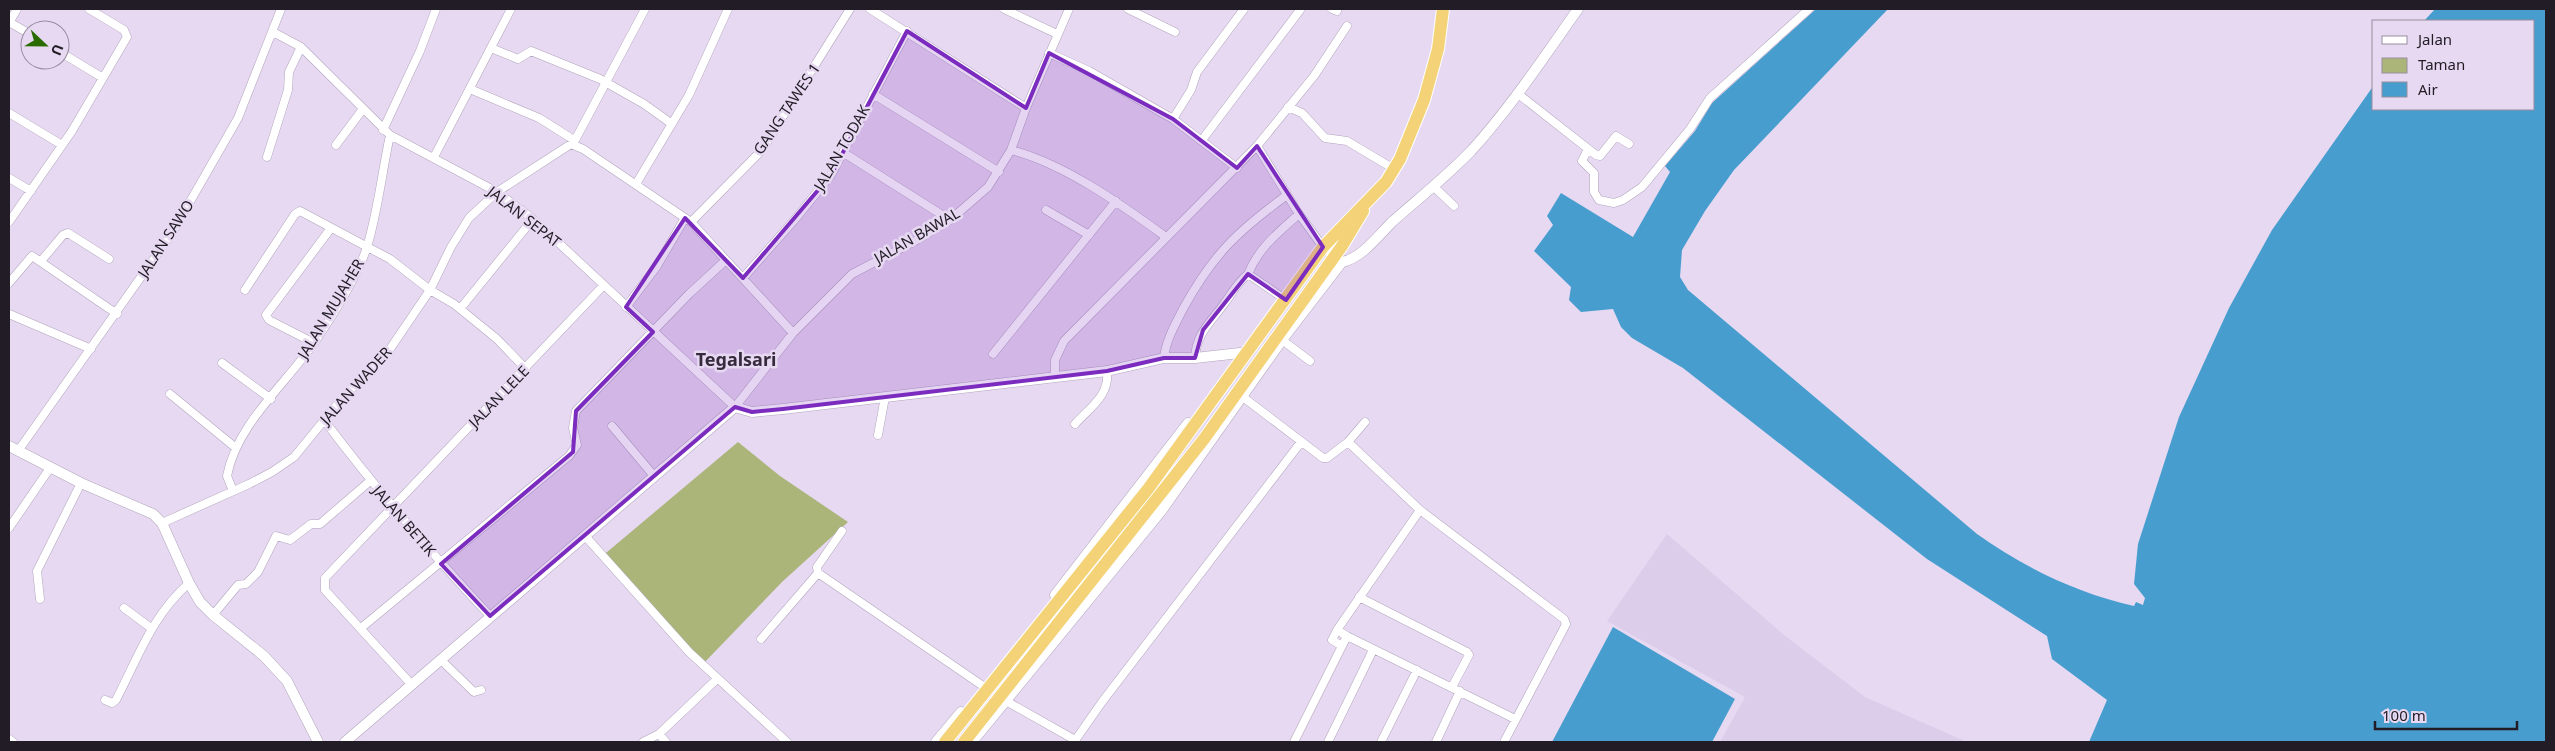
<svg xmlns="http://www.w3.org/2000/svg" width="2555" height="751" viewBox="0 0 2555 751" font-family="'Noto Sans',sans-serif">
<rect width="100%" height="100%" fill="#e6d9f1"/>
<!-- built -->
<path fill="#dccdeb" d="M1667,534l117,101 81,62 102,45h-247l25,-45 -138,-76z"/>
<!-- green -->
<path fill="#abb57a" d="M738,442l42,34 68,46 -66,60 -80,83 -102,-107z"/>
<!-- water -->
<path fill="#489dcf" d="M1816,9h72l-154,161 -29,41 -23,39 -2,27 8,13 289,244c48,34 100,59 157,72l2,-4 7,3 2,-7 -11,-14 4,-40 41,-127 50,-109 43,-78 102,-145v24h160v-88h-110l11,-12h111v733h-457l18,-42 -55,-41 -5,-23 -120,-77 -244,-191 -51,-30 -11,-11 -8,-18 -32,3 -12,-12 2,-13 -37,-36 19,-26 -6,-9 14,-23 72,44 37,-65 -5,-6 30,-35 17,-28z
M1613,627l122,72 -23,43h-160z"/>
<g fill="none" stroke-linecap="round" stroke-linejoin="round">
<!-- minor casing -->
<g stroke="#b1a5bc" stroke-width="9">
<path id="minor" d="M870,9l156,99
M1004,9l53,25
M1128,9l47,23
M1332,9l5,2
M9,22l21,12
M9,23l8,-14
M273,32l28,15 89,88 107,57 36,27 202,188 58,-74 59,-59 65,-34 33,-20 38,-33 23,-37 15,-42 43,-99
M491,48l27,11 13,-8 69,28 44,25 28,20
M60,52l43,26
M1049,53l40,18 84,48 64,49
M470,89l69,29 35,22
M1517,93l79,62 4,1 16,-20 13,8
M873,94l126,78
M1288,107l14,6 23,25 22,3 47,28
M9,113l53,32
M1173,119l18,-29 6,-18 47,-63
M383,130l37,-79 16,-42
M1202,140l98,-130
M573,144l72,-135
M336,145l27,-36
M1257,146l42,68 24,33
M1588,149l-6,12 12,12v19l5,8 15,3 9,-3 19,-13 48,-58 20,-31 99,-89
M1011,150c54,14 111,55 155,87
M844,153l106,67
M267,157l21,-67 1,-18 12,-25
M434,157l77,-148
M9,178l22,13
M636,184l53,-89 39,-86
M1433,186l21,20
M1046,210l43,25
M9,222l63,-91 55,-94 -3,-7 -35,-21
M691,222l71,-72 88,-141
M41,261l22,-26 5,-2 41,26
M1248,274c11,-27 31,-42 51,-60
M743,278l54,-61 34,-42 76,-144
M9,283l23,-27 85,58
M245,290l50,-76 5,-3 90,48 40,31 24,14 43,35 29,30
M626,307l31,-41 28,-48
M460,309l73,-90
M9,314l82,35
M1282,340l28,21
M314,343l-45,-23 -3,-5 65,-87
M993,354l123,-153
M1164,358c2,-18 11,-33 19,-49 30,-55 55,-78 104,-114
M1195,358c1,-24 15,-35 29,-54 8,-11 13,-21 24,-30l38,26
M222,363l49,36
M1055,377v-17l9,-19 193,-195 57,-70 33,-50
M170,394l66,54
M1243,397l80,61h4l21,-16 72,68 144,109 2,5 -3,6 -59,112
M324,420c52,69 107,133 166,196
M1075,424c14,-16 35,-28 32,-53
M612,426l42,50
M878,435l7,-38
M1348,442l17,-20
M18,451l154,-218 66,-115 43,-109
M233,491l-6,-15c10,-52 57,-90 87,-133 17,-25 44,-68 53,-96 11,-36 15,-75 23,-112
M162,523l87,-39 23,-12 22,-15 45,-55 51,-53 40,-59 21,-43 18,-29 28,-26 74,-48 12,5 108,73 102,111
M9,528l41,-60
M586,537l103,115 98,90
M818,573l-1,-6 25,-36
M1359,597l108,55 2,3 -17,32
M40,599l-3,-28 44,-88
M124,608l27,20
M213,615l25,-30 8,-1 12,-12 18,-36 14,4 21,-16h9l50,-43
M361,628l208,-172 8,-11 -4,-17 3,-17 113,-117 37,-34
M1337,630l-5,10 10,6
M1347,636l-10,-6 83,-120
M761,639l57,-66 165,113
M441,660l33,32 7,-2
M412,685l-87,-95v-12l278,-292
M105,700l7,3 4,-3c23,-44 35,-83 73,-117
M1006,701l69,39
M659,734l7,8
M9,739l4,3
M643,742l16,-8 58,-55
M1074,742l28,-40 199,-260
M1294,742l53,-106 168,83
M1328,742l45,-92
M1381,742l36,-72
M1436,742l24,-51"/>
</g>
<!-- tertiary casing -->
<g stroke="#b1a5bc" stroke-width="11">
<path id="tertiary" d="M1323,247l19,15c20,-4 36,-26 50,-40 26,-23 55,-46 79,-71 40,-44 73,-94 107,-142
M9,446l72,37 72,31 9,9 27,60 11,19 13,13 51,41 23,25 31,61
M1055,595l133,-172
M345,742l390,-335 17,5 31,-3 324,-38 57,-13h31l54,-6
M936,742l25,-30
M972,742l190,-232 120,-170 60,-78"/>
</g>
<!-- trunk casing -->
<g stroke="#fff" stroke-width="14">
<path id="trunk" d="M945,742l203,-253 175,-242 63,-65 14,-23 24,-59 14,-51 5,-40
M964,742l240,-303 138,-193 21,-35"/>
</g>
<!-- minor -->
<use href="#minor" stroke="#fff" stroke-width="8"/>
<!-- tertiary -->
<use href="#tertiary" stroke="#fff" stroke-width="10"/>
<!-- trunk -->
<use href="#trunk" stroke="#f4d378" stroke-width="12"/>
</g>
<!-- marked area -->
<path fill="#7b2cbf" fill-opacity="0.2" stroke="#7b2cbf" stroke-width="4" stroke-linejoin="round" d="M907,31l119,77 23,-55 124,66 64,49 20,-22 66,101 -37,53 -38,-26 -45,56 -8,28h-31l-57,13 -324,38 -31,3 -17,-5 -245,209 -49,-52 132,-112 3,-41 77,-79 -27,-25 59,-89 58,60 88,-103z"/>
<g text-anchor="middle" stroke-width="5" stroke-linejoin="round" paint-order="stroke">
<!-- street labels -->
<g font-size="15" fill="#211c25" stroke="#e6d9f1">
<text transform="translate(787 109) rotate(-56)" y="5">GANG TAWES 1</text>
<text transform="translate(842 148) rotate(-60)" y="5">JALAN TODAK</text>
<text transform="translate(524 217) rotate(38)" y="5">JALAN SEPAT</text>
<text transform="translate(917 236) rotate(-30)" y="5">JALAN BAWAL</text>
<text transform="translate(166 239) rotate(-57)" y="5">JALAN SAWO</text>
<text transform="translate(331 309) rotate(-59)" y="5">JALAN MUJAHER</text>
<text transform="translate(356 386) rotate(-48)" y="5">JALAN WADER</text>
<text transform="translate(499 397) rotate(-46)" y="5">JALAN LELE</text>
<text transform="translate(404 521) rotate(49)" y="5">JALAN BETIK</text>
</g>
<!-- quarter labels -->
<g font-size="18" font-weight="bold" fill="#352b3d" stroke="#e6d9f1">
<text x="736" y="366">Tegalsari</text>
</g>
</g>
<!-- border -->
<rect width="2555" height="751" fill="none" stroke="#211c25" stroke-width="20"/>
<!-- legend -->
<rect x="2372" y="20" width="162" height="90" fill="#e6d9f1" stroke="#978d9f"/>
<rect x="2382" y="36" width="25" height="8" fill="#ffffff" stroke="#978d9f"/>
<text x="2418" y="45" font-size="15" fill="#211c25">Jalan</text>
<rect x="2382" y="58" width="25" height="15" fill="#abb57a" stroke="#978d9f"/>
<text x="2418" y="70" font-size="15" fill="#211c25">Taman</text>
<rect x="2382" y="82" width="25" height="15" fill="#489dcf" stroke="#978d9f"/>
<text x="2418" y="95" font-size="15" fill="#211c25">Air</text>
<!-- north arrow -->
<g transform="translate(45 45) rotate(112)"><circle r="24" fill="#e6d9f1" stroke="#978d9f"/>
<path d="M0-4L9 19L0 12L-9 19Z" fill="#2a6c00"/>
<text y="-8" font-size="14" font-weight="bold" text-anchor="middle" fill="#211c25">U</text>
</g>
<!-- scale -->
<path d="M2375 721v8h142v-8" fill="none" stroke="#211c25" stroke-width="2.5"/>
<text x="2382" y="721" font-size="15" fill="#211c25" stroke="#e6d9f1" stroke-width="4" paint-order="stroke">100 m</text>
</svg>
